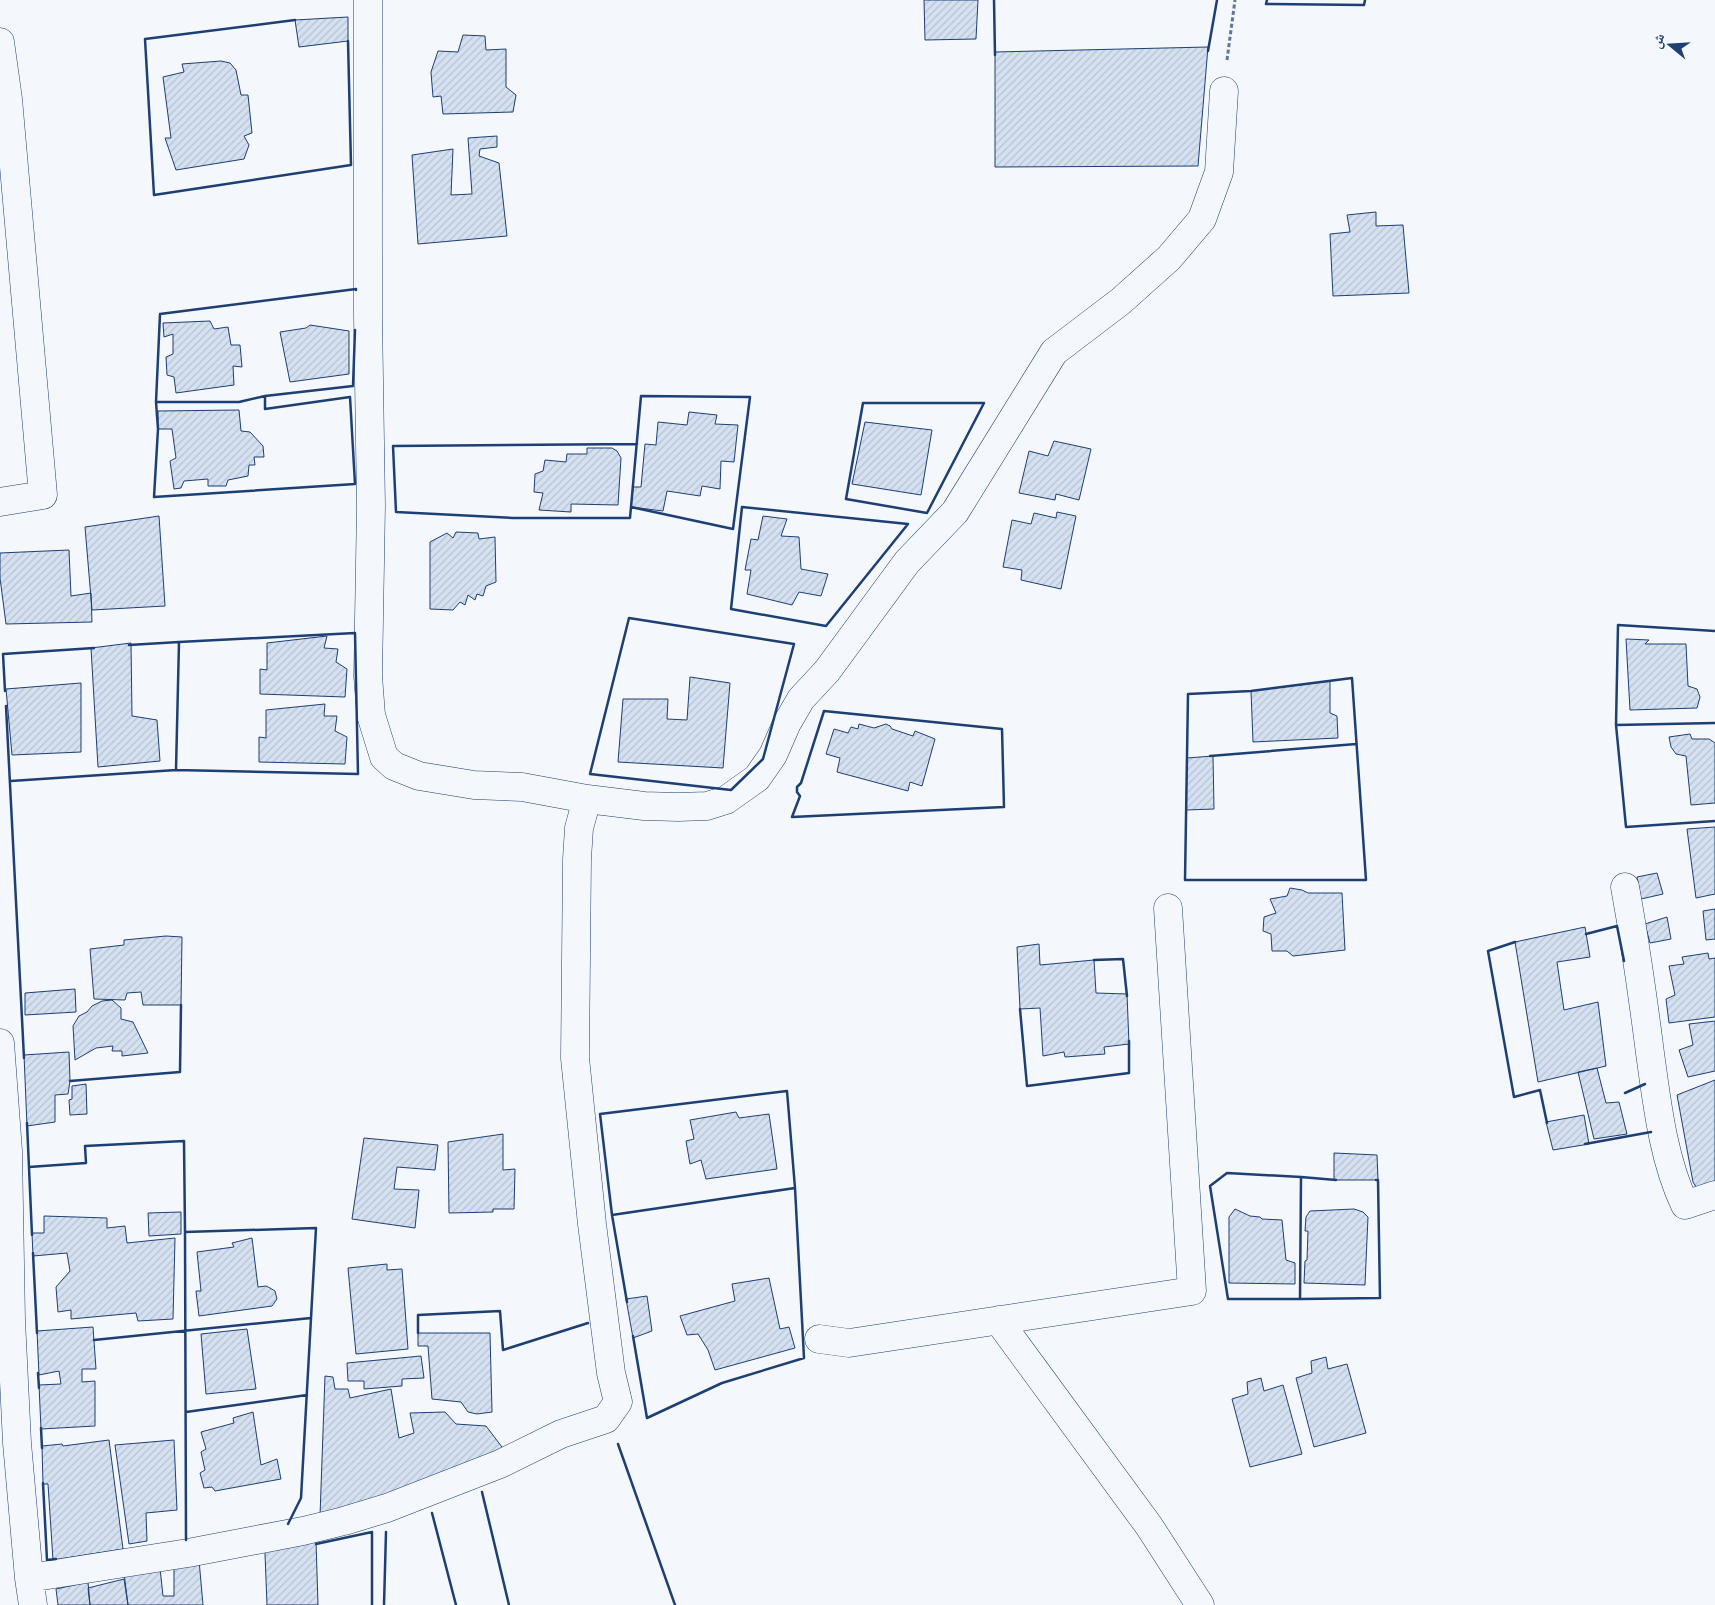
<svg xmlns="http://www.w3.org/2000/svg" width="1715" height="1605" viewBox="0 0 1715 1605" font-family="'Exo 2','Noto Naskh Arabic',sans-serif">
<defs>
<pattern id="building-hatch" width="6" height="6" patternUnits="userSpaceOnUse" patternTransform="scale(1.25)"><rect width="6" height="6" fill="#d5e0f0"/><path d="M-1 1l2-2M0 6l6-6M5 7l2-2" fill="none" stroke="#b6c1d1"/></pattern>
</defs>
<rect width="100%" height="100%" fill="#f4f7fb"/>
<!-- building -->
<path fill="url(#building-hatch)" stroke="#1d3f73" d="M924,0h54l-2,39 -51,1z
M348,17v24l-49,6 -4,-27z
M463,35l22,1 1,14 20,-1v38l10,8 -3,17 -70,2 -2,-18 -8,1 -2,-25 7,-21 20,1z
M1208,47l-10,119 -203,1v-115z
M221,61l9,2 6,7 5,25h7l4,38 -8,3 5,9 -5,14 -68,11 -11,-32h6l-8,-61 21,-5 -2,-8z
M497,136v11l-17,2 -1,7 20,7 8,73 -89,8 -6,-89 41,-6 -2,46 21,-1 -4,-56z
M1376,212v14l27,-1 6,68 -76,3 -3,-62 20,-2 -3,-17z
M210,321l4,8 14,-2 3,18h9l2,22 -9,-1 1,19 -58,8 -2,-16 -7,-2 -1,-18 7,-3v-20l-9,3 -1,-14z
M310,325l39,6v43l-59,8 -10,-50 26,-4z
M239,410l2,21 9,1 13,14 1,11h-10l1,8h-6l-1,11 -20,4 -2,6h-18v-7l-24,2 -3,7 -7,1 -4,-28 6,-3 -4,-29h-14v-18z
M689,412l28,3 -2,9 23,1 -4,37 -13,-1 -1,28 -18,-3 -2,10 -33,-5 -4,20 -32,-4 2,-20h8l4,-43 11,1 2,-23 29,3z
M865,422l67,8 -11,65 -69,-11z
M1054,441l37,8 -12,51 -23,-6 -1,6 -36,-7 10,-42 19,5z
M587,448h25l5,3 4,7 -3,47 -47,-1v8l-32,-2 4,-17 -9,-1 1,-18 8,-3 2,-11 21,2 1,-8h20z
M1057,512l19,4 -15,73 -40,-9 1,-10 -19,-3 9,-47 19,4 3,-11 22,5z
M159,516l6,90 -73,4 -7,-83z
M763,516l24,3 -6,17 18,1 2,32 27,5 -7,22 -22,-4 -7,13 -45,-11 4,-24h-6l6,-31 7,1z
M456,532l22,1 1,6 16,-2 1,45 -10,4 -3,10 -6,-2 -2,6 -7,-5 -3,10 -5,-3 -7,8 -23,-1v-67l17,-9 6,5z
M69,550l2,46 20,-3 1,29 -86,2 -6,-46v-25z
M327,636l-3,12 14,1 -2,13 11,7 -2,28 -85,-3v-25l7,1v-27z
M1626,639l23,1 -4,4h41l2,42 9,3 3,8 -3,11 -67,2z
M131,643l1,73 25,4 3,41 -62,6 -7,-119z
M690,677l40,6 -7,85 -105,-6 5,-63h45l-1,20 20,1z
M1330,681v32l7,3 1,22 -85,4 -2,-51z
M81,683v69l-69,3 -6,-66z
M325,704l-1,12h13l-2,15 12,6 -2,27 -86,-2v-25l7,1v-28z
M859,724l15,4 12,-4 4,2 2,3 21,7 2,-5 20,8 -13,47 -12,-4 -2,9 -71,-19 3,-14 -14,-4 8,-25 14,4 3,-6 7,2z
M1690,734l2,5h17l6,4v60l-24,2 -5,-49 -10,-2 -5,-7 -2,-10z
M1213,756l1,53 -28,1 1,-52z
M1715,827v67l-19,4 -9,-69z
M1657,873l6,21 -22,5 -4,-22z
M1290,888l12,2 6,3h34l3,57 -52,6 -6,-5h-15l-1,-17 -8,-3 1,-14 12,-4 -6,-14 17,-3z
M1715,909v30l-9,1 -3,-29z
M1667,917l4,22 -21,4 -5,-19z
M1585,927l5,30 -33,5 7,48 34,-8 8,64 -68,16 -23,-140z
M166,936l16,1 -1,68h-38l-2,-13 -14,1 -2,7 -31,-1 -4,-50 34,-4v-5z
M1039,944l1,21 54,-5 2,33 31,1 2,50 -25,3 1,7 -40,3 -1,-5 -21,4 -3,-48 -20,1 -3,-62z
M1708,953l1,6 6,-1v59l-46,6 -3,-24 9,-4 -6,-29 15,-2 -2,-7z
M75,989l1,23 -51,3v-22z
M112,1000l9,8v11l12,3 15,31 -26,3v-5h-10l1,-5 -17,2 -21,12 -2,-34 6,-10 8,-4 5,-6 10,-5z
M1715,1021v50l-27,6 -9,-27 14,-5 -4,-21z
M69,1052l1,29 -2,13 -13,1v27l-28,4 -3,-71z
M1597,1068l9,35 13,-1 8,32 -33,5 -16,-67z
M1715,1080v103l-17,7 -5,-8 -16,-87z
M86,1084l1,30 -17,1 -1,-15 3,-1v-13z
M736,1112l3,6 30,-4 8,55 -71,10 -5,-19 -11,4 -4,-23 8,-2 -4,-19z
M1584,1115l5,29 -36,6 -7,-28z
M503,1134v36l12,-1 -1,40h-21v3l-44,1 -1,-71z
M364,1138l74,7 -3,25 -38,-3 -3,22 25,1 -4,38 -63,-9z
M1334,1153l43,2 1,25h-44z
M1235,1209l15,7 10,1 2,2 20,1 4,40 9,3v21l-66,-1v-66z
M1354,1209l9,3 5,5 -3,68 -61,-2 1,-22 2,-1 1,-29h-3l1,-14 4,-6z
M181,1212v22l-32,2 -1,-23z
M44,1216l63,2v10l18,-2 2,17 48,-5 -2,81 -35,2 -2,-8 -65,6v-9l-13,2 -2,-25 14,-16 -3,-18 -34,3 -1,-23h12z
M252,1238l6,49 8,-1 4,2 5,3 2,8 -5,7 -73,10 -3,-25h5l-4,-39 37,-5 -2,-4z
M387,1264v6l15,-1 6,80 -52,5 -8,-86z
M769,1278l11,51 9,-2 6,21 -80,22 -7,-20 -10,-16 -11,1 -7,-19 55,-15 -3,-17z
M647,1296l5,35 -19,7 -7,-39z
M93,1327l3,42h-14v13l13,-1v45l-54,3 -2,-44 22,-1 -2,-13 -20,4 -2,-44z
M247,1329l9,60 -50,5 -5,-60z
M418,1333h72l2,79 -15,2 -9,-2 -7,-10 -29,-3 -4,-53h-10z
M421,1356l3,22 -22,1v7l-38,3v-8h-16l-1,-18z
M1326,1357l2,12 19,-5 19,69 -52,14 -18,-69 16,-5 -1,-12z
M325,1376l8,1 2,12h13l2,9 41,-9 8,49 15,-5 -4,-20 35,-1 11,12 30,2 19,25 -91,35 -94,30z
M1261,1378l3,13 19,-6 19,69 -52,13 -18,-68 16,-5 -1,-12z
M253,1412l8,53 16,-6 4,20 -66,12 -3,-4 -8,1 -4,-15 5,-3 -4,-18 5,-3 -5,-17 33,-9 -1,-5z
M109,1440l14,109 -70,11 -5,-76h-5l-1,-38 20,-2 1,2z
M174,1440l3,70 -31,3 1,28 -18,3 -14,-99z
M316,1541l2,64h-51l-2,-51 2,-7z
M199,1560l4,45h-75l-4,-32 36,-5 3,28h11v-31z
M124,1579l4,26h-38l-2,-17z
M88,1582l2,23h-32l-2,-16z"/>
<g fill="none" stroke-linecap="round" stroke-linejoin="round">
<!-- minor casing -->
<g stroke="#1d3f73" stroke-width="29">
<path id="minor" d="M0,42l8,57 35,396 -43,7
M587,799l57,7 34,1 29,-1 19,-6 31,-22 16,-23 14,-32 14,-24 26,-28 80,-109 48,-50 99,-160 67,-51 48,-43 33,-39 17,-47 5,-81
M1625,887c10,55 18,111 25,166 7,50 13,106 35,152l30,-10
M0,1043l8,108 3,169 6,123 12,135 4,27
M998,1320l151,206 51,79
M819,1339l30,4 343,-52 -24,-383
M29,1578l159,-25 115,-22 41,-10 43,-13 113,-44 61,-30 45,-15 12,-17 -7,-29 -19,-149 -17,-166 2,-199 2,-31 8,-29 -65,-12 -48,-2 -55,-9 -25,-10 -10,-9 -13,-42 -3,-39 3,-170 -3,-190v-316"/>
</g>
<!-- path -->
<path stroke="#5e769c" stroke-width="3" stroke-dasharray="4 2.5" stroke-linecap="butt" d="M1227,60l8,-60"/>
<!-- minor -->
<use href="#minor" stroke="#f4f7fb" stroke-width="28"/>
<!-- wall -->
<path stroke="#1d3f73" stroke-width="2.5" d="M994,0l1,55
M1267,0l-1,4 98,1 1,-5
M295,20l-150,19 9,156 197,-30 -3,-124
M1208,51l9,-51
M265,396v13l85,-12 5,87 -201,13 4,-68 -2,-27h83z
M265,396l88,-10 2,-56
M641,396l109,1 -17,132 -102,-22z
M156,402l4,-88 196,-25v1
M863,403h121l-57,110 -81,-14z
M631,507l-1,11h-117l-117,-6 -3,-66 244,-2
M742,507l166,17 -82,102 -95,-17z
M629,618l165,26 -31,115 -32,31 -141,-16z
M1715,631l-97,-6 -2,100 99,-2
M355,633l3,141 -182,-4 3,-128z
M129,645l50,-3
M1352,678l14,202h-181l3,-186 63,-3z
M5,691l-2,-37 91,-6
M6,706l18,352
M824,711l178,18 2,78 -212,10 8,-21 -3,-4v-5l4,-4z
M1616,725l10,102 89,-6
M1210,756l146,-12
M11,781l165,-11
M1586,934l31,-8 7,35
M1515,942l-27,9 26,146 26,-7 7,33
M1094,960l29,-1 4,37
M1020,1009l7,77 102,-13v-32
M70,1081l110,-9 1,-67
M1625,1093l20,-9
M27,1123l5,112
M1585,1144l66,-12
M29,1167l57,-4 -1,-17 99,-5 1,91
M1227,1173l74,4 -1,122h-72l-18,-113z
M1301,1177l35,3
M612,1215l183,-27 -8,-97 -187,23 12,101 15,87
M33,1253l4,80
M1300,1299l80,-1 -2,-118h-2
M418,1333v-18l82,-4 3,39 85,-27
M633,1336l14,82 75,-35 82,-25 -9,-170
M94,1340l217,-22
M38,1373l1,15
M186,1412l121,-17
M41,1428l1,20
M618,1444l57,161
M43,1483l4,77 9,-1
M482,1492l27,113
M432,1513l24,92
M186,1540l-1,-308 131,-4 -15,270 -13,26
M316,1544l56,-12v73
M384,1605l2,-73"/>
</g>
<!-- north arrow -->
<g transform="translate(1670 45) rotate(288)" stroke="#f4f7fb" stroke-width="4" paint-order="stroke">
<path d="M0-4L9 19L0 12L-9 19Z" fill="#1d3f73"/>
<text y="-8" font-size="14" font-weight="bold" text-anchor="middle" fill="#1d3f73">ش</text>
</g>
</svg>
